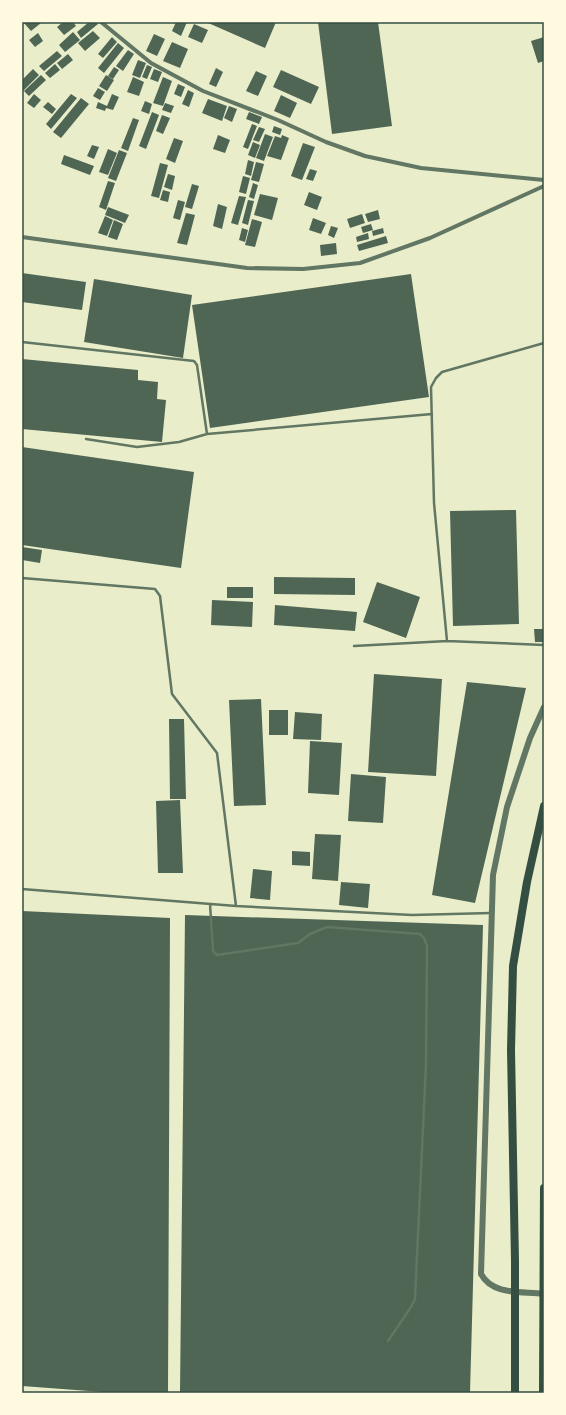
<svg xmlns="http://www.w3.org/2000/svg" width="566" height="1415" viewBox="0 0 566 1415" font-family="Poppins,sans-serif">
<rect width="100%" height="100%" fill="#e9edc9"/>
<!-- building -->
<path fill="#4f6655" d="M40,22l1,1 -10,8 -7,-8z
M63,22h10l3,4 -12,9 -7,-8z
M89,22h7l2,2 -17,14 -4,-6z
M176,22h11l-6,14 -9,-5z
M206,22h70l-11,26z
M318,22h60l14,104 -60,8z
M194,24l14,6 -6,13 -14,-6z
M93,31l7,7 -15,13 -7,-8z
M73,32l7,8 -15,12 -6,-7z
M38,33l5,8 -8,6 -6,-7z
M154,34l11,5 -8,17 -11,-5z
M112,37l5,5 -14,16 -5,-4z
M544,37v24l-6,2 -7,-22z
M172,42l16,7 -8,19 -17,-7z
M118,43l6,5 -20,25 -6,-5z
M128,50l6,4 -11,17 -7,-5z
M57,51l5,5 -18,15 -5,-5z
M68,54l5,6 -11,9 -5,-6z
M138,60l8,3 -6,15 -8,-3z
M55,64l5,6 -10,8 -5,-5z
M147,65l5,2 -5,12 -5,-2z
M114,67l5,3 -6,9 -5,-3z
M216,68l7,4 -7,15 -7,-3z
M33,69l6,6 -17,17v-12z
M154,69l8,3 -4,10 -8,-3z
M281,70l38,17 -8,17 -38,-17z
M256,71l11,5 -9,20 -12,-5z
M41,75l5,5 -17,16 -5,-5z
M106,75l8,5 -7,11 -8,-5z
M133,77l11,5 -5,14 -12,-4z
M163,77l9,4 -9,25 -10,-3z
M178,84l7,3 -4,10 -7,-3z
M98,88l7,4 -5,8 -7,-4z
M188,90l6,3 -5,14 -7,-3z
M34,94l7,6 -7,8 -7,-5z
M71,94l6,4 -26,31 -5,-5z
M112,94l7,3 -6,13 -7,-2 -1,3 -9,-3 2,-6 9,4z
M281,95l16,8 -7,15 -16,-7z
M81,98l8,6 -28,34 -8,-6z
M208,99l19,7 -5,15 -20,-8z
M145,101l7,3 -3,10 -8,-3z
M48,102l8,7 -4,5 -9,-7z
M165,103l9,3 -3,7 -9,-3z
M229,106l8,3 -5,13 -8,-4z
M152,112l7,3 -13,34 -7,-3z
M249,112l13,5 -3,7 -13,-5z
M162,115l8,3 -7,16 -7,-3z
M133,118l6,2 -11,31 -7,-3z
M252,124l5,2 -9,23 -5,-2z
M274,126l8,3 -2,6 -8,-3z
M259,127l6,2 -6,13 -6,-2z
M265,134l8,3 -9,24 -8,-3z
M218,135l12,5 -5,13 -12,-4z
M282,135l7,3 -8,22 -14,-4 8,-20 6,2z
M174,138l9,3 -8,22 -9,-4z
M253,142l7,3 -5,13 -7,-3z
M303,143l12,4 -13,33 -11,-4z
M92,145l7,2 -5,12 -7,-3z
M108,149l9,4 -9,22 -9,-3z
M119,150l8,3 -11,28 -8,-3z
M64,155l30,11 -4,9 -29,-11z
M248,160l6,2 -3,14 -6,-2z
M256,162l8,2 -5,18 -8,-2z
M160,163l8,2 -9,33 -8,-2z
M310,169l7,2 -4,10 -7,-2z
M168,174l7,2 -3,14 -8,-3z
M243,176l7,2 -4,16 -7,-2z
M108,181l7,2 -9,27 -7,-3z
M253,183l5,2 -4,14 -5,-2z
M192,184l7,2 -7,23 -7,-2z
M163,190l7,2 -2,10 -8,-2z
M309,192l13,5 -5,13 -13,-5z
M260,194l18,4 -6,22 -18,-5z
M239,196l7,1 -8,28 -7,-2z
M178,200l7,2 -5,18 -7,-2z
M248,200l6,1 -6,24 -6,-2z
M218,204l9,3 -5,22 -9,-3z
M108,207l21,8 -4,8 -20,-8z
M378,210l2,9 -12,3 -3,-8z
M186,213l9,2 -8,30 -10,-2z
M362,214l3,9 -15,5 -3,-9z
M105,216l8,4 -6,16 -9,-3z
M313,218l13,5 -5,11 -12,-4z
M252,219l10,3 -7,25 -10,-2z
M114,220l9,4 -6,16 -9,-3z
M371,224l2,6 -10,3 -2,-6z
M331,226l7,2 -4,10 -6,-3z
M242,228l6,2 -3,12 -6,-2z
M383,228l1,5 -11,3 -1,-5z
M368,233l1,6 -12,3 -1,-5z
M386,236l2,7 -29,8 -2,-6z
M336,243l1,11 -16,2 -1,-11z
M22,273l64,9 -4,28 -60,-8z
M411,274l18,123 -219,31 -18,-123z
M94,279l98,16 -9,63 -99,-16z
M22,359l116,11v10l20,2 -1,17 9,1 -4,42 -140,-13z
M22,447l172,25 -13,96 -159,-23z
M516,510l3,114 -66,2 -3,-115z
M22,547l20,3 -2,13 -18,-3z
M274,577l81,1v17l-81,-1z
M377,582l43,15 -14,41 -43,-16z
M227,587h26v11h-26z
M212,600l41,2 -1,25 -41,-2z
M275,605l82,7 -2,19 -81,-6z
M534,629h10v13h-9z
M374,674l68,5 -6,97 -68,-4z
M467,682l59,6 -51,215 -43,-8z
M261,699l5,106 -32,1 -5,-106z
M269,710h19v25h-19z
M295,712l27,2 -1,26 -28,-1z
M169,719h15l2,80h-16z
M310,741l32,2 -3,52 -31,-2z
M351,774l35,3 -3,46 -35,-2z
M180,800l3,73h-25l-2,-72z
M315,834l26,1 -3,46 -26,-2z
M292,851l18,1v14l-18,-1z
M253,869l19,2 -2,29 -20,-2z
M341,882l29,2 -2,24 -29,-3z
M22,911l148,7 -2,475h-52l-94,-7z
M185,915l298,10 -13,468h-290z"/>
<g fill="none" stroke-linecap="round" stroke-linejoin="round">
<!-- service -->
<path stroke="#617663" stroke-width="2.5" d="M22,342l172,19 3,4 10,69
M86,439l51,8 42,-5 28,-8 225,-20
M22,578l133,11 5,7 12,98 45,59 19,153
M447,641l97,4
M354,646l93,-5 -13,-138 -3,-116 5,-9 6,-6 102,-29
M22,889l214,17 176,9 79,-2
M210,904l3,47 4,4 81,-12 12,-9 17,-7 93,7 4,4 3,8 -1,118 -11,235 -4,8 -23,34"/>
<!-- minor -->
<path stroke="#617663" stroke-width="4" d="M101,22l50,41 52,28 75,29 48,22 39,14 56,12 123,12
M22,237l225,31 56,1 57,-6 70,-25 114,-52"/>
<!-- tertiary -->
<path stroke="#617663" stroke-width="6" d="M544,707l-14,31 -23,69 -14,68 -12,399c12,22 42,17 63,20"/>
<!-- trunk -->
<path stroke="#344e41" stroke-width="8" d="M515,1393v-132l-4,-211 2,-84 14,-84 17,-76
M543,1393l1,-205"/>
</g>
<!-- border -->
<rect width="566" height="1415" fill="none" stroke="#fefae0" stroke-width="46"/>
<rect x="23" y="23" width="520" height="1369" fill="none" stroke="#344e41" stroke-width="1.5"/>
</svg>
